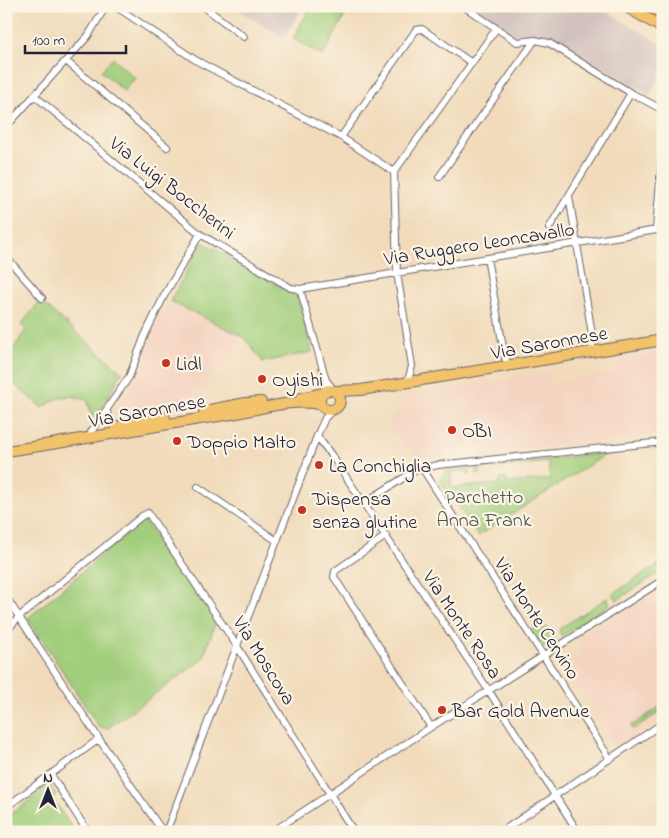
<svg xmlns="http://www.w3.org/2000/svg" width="669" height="838" viewBox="0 0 669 838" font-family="'Indie Flower',sans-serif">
<rect width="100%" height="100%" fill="#fcf5e5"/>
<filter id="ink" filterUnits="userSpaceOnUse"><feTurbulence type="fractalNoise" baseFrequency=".02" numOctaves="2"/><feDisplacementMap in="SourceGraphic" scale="10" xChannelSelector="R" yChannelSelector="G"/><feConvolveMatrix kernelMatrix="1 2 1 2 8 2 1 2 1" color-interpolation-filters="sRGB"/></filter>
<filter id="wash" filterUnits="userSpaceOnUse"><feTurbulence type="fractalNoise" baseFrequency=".0096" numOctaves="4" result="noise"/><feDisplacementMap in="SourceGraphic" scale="20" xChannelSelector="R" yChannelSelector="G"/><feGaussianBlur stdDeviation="1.12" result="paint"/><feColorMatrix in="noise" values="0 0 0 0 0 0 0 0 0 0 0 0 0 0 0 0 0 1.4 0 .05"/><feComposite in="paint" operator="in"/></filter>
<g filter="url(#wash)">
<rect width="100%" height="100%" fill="#f1dbbb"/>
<!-- built -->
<path fill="#f4d3c0" d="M170,301l74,36 -29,37 -4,-1 -13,35 -74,13 -5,-1 -4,-6 1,-6 20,-32 17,-44z
M658,354l1,12 4,2v66l-104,12 -125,11 -18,5 -6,-11 -24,-27 21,-19 -1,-9 142,-24 2,12 65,-12 5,-11z
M663,586v129l-47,32 -48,-74 18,-39z"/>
<!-- industrial -->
<path fill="#d0c0bc" d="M232,6h71l-19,32z
M471,6h127l65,39v23l-12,27 -110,-62 -21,7z"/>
<!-- green -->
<path fill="#a1ce7c" stroke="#62785c" d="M311,6h39l-27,50 -30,-17z
M113,58l22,20 -11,13 -23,-20z
M203,242l94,54 15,56 -49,10 -19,-25 -74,-36z
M40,301l82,71 -25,45 -5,-1 -5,-16c-21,-7 -27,-4 -45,8l-31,-27 -5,1v-23l20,-29 -5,-5z
M608,453l-130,83 -27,-41 -3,1 -7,-15c1,-14 17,-12 28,-13l1,7h-3v-4l-17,1 2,16 47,-4 1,-5 6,-1v5l44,-4 -2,-17 -68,7v5h-3l-1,-7z
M143,520l73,101 -13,38 -95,69 -9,-1 -71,-109z
M663,562v8l-46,30 -5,-6z
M607,598l3,6 -49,33 -2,-8z
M535,627l4,5 8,-5 5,6 3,8 -8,5h-7l-10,-15z
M663,705v5l-30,19 -2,-3z
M44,785l7,1 5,9 -4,3 23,34h-67l-2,-3v-18l1,-1 4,4 30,-22 -3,-4z"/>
</g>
<g filter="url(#ink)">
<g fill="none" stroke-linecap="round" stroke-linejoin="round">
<!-- street casing -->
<g stroke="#6a6368" stroke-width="8">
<path id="street" d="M115,6l82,55 144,76 53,35
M203,6l41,31
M463,6l54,36 18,-2 14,3 82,50 32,17
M66,61l101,86
M35,96l165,138 91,54 9,1 363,-60
M6,127l82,-91 18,-30
M341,137l75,-107 6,-1 50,34
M439,177l96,-137
M569,196l24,144 -2,12
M549,228l82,-135
M656,230l7,-86
M6,257l36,41
M487,258l18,100 5,9
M300,289l26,91
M406,382l3,-5 3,-11 -15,-93 -3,-101 102,-143
M324,391l2,-11 8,10
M107,411c1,7 3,13 11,15
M91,432l38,-55 16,-42 19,-39 36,-62
M317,436l15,20 157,235 89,141
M422,468l188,291
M198,487l79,54
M364,503l52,-33 22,-5 225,-23
M386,536l-51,35 -1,6 97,150
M6,597l93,142 64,93
M6,631l13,-14 123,-101 6,-3 89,133 117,186
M51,775l37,57
M6,807l93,-68
M166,832l151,-396 8,-18 9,-9
M272,832l159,-105 232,-147
M501,832l162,-109"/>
</g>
<!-- primary casing -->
<g stroke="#6a6368" stroke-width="12">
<path id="primary" d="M320 400a10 10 0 1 1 20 0a10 10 0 1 1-20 0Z
M336,391l25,-1 302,-50
M301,398l21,-5
M204,411l42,-8 15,-1
M116,427l49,-9
M6,451c76,-11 150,-26 226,-37 24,-4 66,-17 89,-9"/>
</g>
<!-- highway casing -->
<g stroke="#6a6368" stroke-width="13">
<path id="highway" d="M626,6l37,22
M650,6l13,8"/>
</g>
<!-- street -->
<use href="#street" stroke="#fff" stroke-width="6"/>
<!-- primary -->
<use href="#primary" stroke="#f2c36a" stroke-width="10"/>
<!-- highway -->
<use href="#highway" stroke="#f2c36a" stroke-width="11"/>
</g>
</g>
<!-- markers -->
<g fill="#c8321e" stroke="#fcf5e5" stroke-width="2">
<circle cx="166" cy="363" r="5"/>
<circle cx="262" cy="379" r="5"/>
<circle cx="452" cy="430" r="5"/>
<circle cx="177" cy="441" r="5"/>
<circle cx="319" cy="465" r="5"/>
<circle cx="302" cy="510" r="5"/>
<circle cx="442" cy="710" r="5"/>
</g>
<g text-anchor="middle" stroke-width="4.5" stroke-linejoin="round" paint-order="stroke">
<!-- street labels -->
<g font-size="20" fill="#22223b" stroke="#fcf5e5">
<text transform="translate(173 187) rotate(38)" y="7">Via Luigi Boccherini</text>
<text transform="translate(479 243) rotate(-9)" y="7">Via Ruggero Leoncavallo</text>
<text transform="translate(549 342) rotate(-10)" y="7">Via Saronnese</text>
<text transform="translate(147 410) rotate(-10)" y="7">Via Saronnese</text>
<text transform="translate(538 618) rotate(57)" y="7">Via Monte Cervino</text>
<text transform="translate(463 624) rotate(56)" y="7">Via Monte Rosa</text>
<text transform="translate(265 660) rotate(58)" y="7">Via Moscova</text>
</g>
<!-- poi labels -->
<g font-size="20" fill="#22223b" stroke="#fcf5e5" text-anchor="start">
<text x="176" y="370">Lidl</text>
<text x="272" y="386">Oyishi</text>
<text x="462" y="437">OBI</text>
<text x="187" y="448">Doppio Malto</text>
<text x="329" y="472">La Conchiglia</text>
<text x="312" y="505">Dispensa<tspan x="312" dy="23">senza glutine</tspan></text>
<text x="452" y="717">Bar Gold Avenue</text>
</g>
<!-- park labels -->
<g font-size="20" fill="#48564e" stroke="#fcf5e5">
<text x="484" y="503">Parchetto<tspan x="484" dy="23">Anna Frank</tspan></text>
</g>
</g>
<!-- margin -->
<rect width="669" height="838" fill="none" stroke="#fcf5e5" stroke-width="25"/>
<!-- north arrow -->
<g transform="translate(48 790)" stroke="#fcf5e5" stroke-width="4" paint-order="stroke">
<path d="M0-4L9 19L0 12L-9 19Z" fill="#22223b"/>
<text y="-8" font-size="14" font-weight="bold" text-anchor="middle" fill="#22223b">N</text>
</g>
<!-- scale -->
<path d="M25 45v8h101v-8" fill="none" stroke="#22223b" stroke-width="2.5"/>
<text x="32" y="45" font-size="15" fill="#22223b" stroke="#fcf5e5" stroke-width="4" paint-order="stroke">100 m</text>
</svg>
